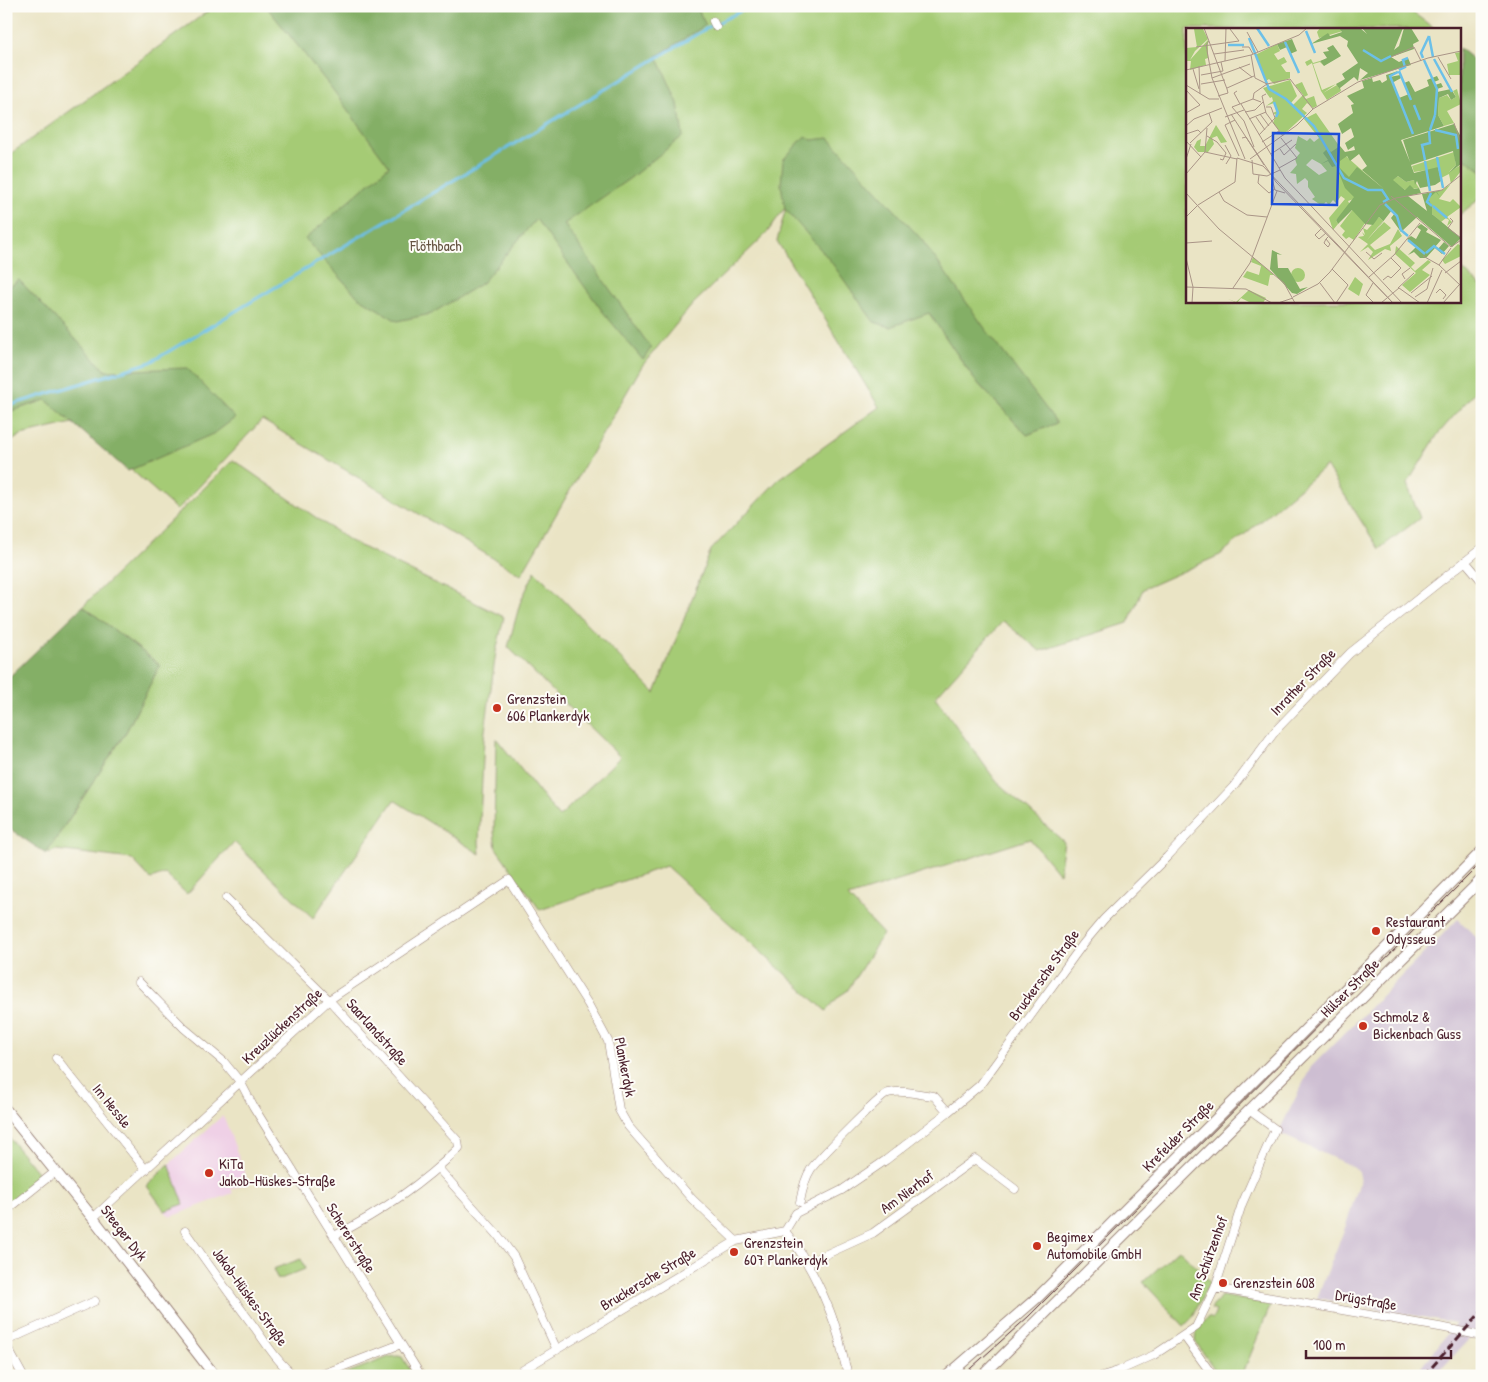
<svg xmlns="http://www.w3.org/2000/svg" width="1488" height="1382" viewBox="0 0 1488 1382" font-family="'Patrick Hand',sans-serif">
<rect width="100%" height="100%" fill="#fdfcf7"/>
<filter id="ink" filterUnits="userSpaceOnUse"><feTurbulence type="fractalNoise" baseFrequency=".02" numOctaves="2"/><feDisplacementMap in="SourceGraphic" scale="10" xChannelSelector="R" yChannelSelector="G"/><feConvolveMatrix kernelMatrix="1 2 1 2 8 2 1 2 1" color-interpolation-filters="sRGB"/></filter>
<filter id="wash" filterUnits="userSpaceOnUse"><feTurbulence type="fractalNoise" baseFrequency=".0096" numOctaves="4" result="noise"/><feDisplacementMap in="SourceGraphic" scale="20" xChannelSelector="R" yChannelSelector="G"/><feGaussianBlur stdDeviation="1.12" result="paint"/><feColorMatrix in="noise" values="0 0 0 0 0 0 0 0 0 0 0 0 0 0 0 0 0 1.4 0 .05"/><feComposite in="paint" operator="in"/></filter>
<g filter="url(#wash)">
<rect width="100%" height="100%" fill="#eae4c5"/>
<!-- built -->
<path fill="#efd0e6" d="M222,1116l3,4 23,62 -17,7 2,4 -63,24 -5,-6 19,-7 -15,-40z"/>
<!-- industrial -->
<path fill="#cdbed2" d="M1458,919l24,24v382l-47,51h-21l42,-53 -139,-25 29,-73 14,-44 -2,-9 -7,-6 -73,-33 33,-66z"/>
<!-- green -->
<path fill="#a5cb75" stroke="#787550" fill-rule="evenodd" d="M215,6h1189l31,23h-248v272h272v-35l23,21v97l-44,50 -31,50 13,34 -41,31 -53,-83 -106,89 -77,34 -15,34 -88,28 -37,-30 -68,76 61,84 68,61 -5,32 -29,-35 -182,58 35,37 -36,57 -8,5 -13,15 -160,-145 -126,44 -44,-62 -2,-16 2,-94 63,79 61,-60 -112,-110 12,-44 15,-32 120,122 56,-143 68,-71 100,-72 -102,-166 8,-30 -1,-2 -18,25 -74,71 -50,61 -121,209 -259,-155 -85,90 -100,-88 -56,13 -15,10v-288zM929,312l117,115 -19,8 -53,-56z
M1459,154l23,17v26l-23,18z
M233,460l117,81 154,76 -8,35 -12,86 -5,104 1,12 -86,-54 -81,118 -79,-76 -47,52 -22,-20 -14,5 -19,-20 -76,-9 -10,4 80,-122 34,-67 -77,-59z
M6,1134l35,43 -35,28z
M169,1164l15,40 -19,7 -18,-25z
M1179,1249l31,33 -18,36 -8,8 -41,-44z
M301,1259l4,10 -27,11 -5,-11z
M1221,1296l50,8 -29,72h-23l-24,-35 1,-9 12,-15 5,2 3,-8 -5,-2z
M398,1356l4,1 12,19h-75l50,-19z"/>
<!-- forest -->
<path fill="#84af66" stroke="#676748" d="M266,6h430l10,19 -49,31 21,47 5,33 -54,43 -65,45 87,124 -8,12 -40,-48 -67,-93 -54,64 -51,31 -34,7 -39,-24 -53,-58 84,-73 -56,-76z
M1459,48l23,19v104l-23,-17z
M805,136l7,4 17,-2 93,102 62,87 73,96 -30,12 -53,-56 -45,-66 -39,14 -16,-5 -45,-63 -44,-50 -4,-25 2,-24z
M19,280l87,91 81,-3 48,50 -20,15 -87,38 -82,-71 -40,13v-124z
M83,606l77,59 -34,67 -80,122 -40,-28v-146z"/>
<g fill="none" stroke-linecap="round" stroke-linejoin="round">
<!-- stream -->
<path stroke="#6cc0e8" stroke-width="3" d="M6,408l5,-3 140,-43 556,-334 44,-22"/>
</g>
</g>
<g filter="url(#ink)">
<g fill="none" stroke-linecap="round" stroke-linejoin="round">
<!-- minor casing -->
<g stroke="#9a8278" stroke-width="9">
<path id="minor" d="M713,21l3,6
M1465,561l17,20
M226,898l103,102 129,141 1,7c-37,36 -79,65 -125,88
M139,982l45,46 40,34 17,21 12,23 168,270
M56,1058l90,112
M438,1168l59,66 17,23 43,93
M800,1202c2,-11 5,-24 11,-33 7,-10 69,-73 77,-76 14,-4 32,2 46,3l14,16
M6,1211l50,-40
M93,1218l236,-218 180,-120 79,124 20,37 11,69 9,16 64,73 44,42
M185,1231c23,33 46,65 70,97 12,17 24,36 40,48
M785,1231c23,28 44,72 54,107 3,13 5,26 10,38
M807,1263l66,-30 102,-74 40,30
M1215,1288l230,40 37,8
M1184,1336l29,40
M6,1341l89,-40
M6,1345l17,31
M318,1376l83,-32
M513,1376l223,-135 49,-10 11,-18 46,-23 44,-30 62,-48 32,-27 103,-141 21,-25 63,-62 67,-71 42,-56 74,-77 132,-105
M1102,1376l16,-5 36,-16 42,-28 19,-39 27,-84 33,-75 -26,-19"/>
</g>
<!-- tertiary casing -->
<g stroke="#9a8278" stroke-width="12">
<path id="tertiary" d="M6,1110l87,108 122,158
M947,1376l91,-79 251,-251 193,-195
M982,1376l500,-497"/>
</g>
<!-- minor -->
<use href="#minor" stroke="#fff" stroke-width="8"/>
<!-- tertiary -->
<use href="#tertiary" stroke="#fff" stroke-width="10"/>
<!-- tram -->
<path stroke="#4a1f2b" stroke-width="1" d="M962,1376l66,-59 454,-455"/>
<!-- rail -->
<path stroke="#4a1f2b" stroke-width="3" stroke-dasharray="8 4" stroke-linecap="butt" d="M1424,1376l58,-65"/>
</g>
</g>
<!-- markers -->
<g fill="#c8321e" stroke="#fdfcf7" stroke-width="2">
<circle cx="497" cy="708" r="5"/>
<circle cx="1376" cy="931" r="5"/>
<circle cx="1363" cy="1026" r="5"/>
<circle cx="209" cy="1173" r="5"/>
<circle cx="1037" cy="1246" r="5"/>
<circle cx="734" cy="1252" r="5"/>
<circle cx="1223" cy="1283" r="5"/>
</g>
<g text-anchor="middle" stroke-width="4" stroke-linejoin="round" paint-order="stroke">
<!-- park labels -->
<g font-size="15" fill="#655341" stroke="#fdfcf7">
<text x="436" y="251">Flöthbach</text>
</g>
<!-- street labels -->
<g font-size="15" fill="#4a1f2b" stroke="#fdfcf7">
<text transform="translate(1303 682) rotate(-46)" y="5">Inrather Straße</text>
<text transform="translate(1044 975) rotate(-54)" y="5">Bruckersche Straße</text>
<text transform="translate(1350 988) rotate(-45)" y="5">Hülser Straße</text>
<text transform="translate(282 1026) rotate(-43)" y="5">Kreuzlückenstraße</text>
<text transform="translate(377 1032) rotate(48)" y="5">Saarlandstraße</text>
<text transform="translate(625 1067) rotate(79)" y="5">Plankerdyk</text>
<text transform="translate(112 1106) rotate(51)" y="5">Im Hessle</text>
<text transform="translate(1178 1136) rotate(-45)" y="5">Krefelder Straße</text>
<text transform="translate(907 1192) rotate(-36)" y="5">Am Nierhof</text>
<text transform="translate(124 1233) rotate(52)" y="5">Steeger Dyk</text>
<text transform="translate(351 1238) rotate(58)" y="5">Schererstraße</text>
<text transform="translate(1208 1258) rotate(-70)" y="5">Am Schützenhof</text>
<text transform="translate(648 1279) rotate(-31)" y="5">Bruckersche Straße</text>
<text transform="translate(250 1297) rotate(54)" y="5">Jakob-Hüskes-Straße</text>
<text transform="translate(1366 1300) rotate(10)" y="5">Drügstraße</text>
</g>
<!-- poi labels -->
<g font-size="15" fill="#4a1f2b" stroke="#fdfcf7" text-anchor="start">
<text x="507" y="704">Grenzstein<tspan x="507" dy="17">606 Plankerdyk</tspan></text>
<text x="1386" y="927">Restaurant<tspan x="1386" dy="17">Odysseus</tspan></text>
<text x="1373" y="1022">Schmolz &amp;<tspan x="1373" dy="17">Bickenbach Guss</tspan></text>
<text x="219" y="1169">KiTa<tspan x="219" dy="17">Jakob-Hüskes-Straße</tspan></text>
<text x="1047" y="1242">Begimex<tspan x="1047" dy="17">Automobile GmbH</tspan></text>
<text x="744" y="1248">Grenzstein<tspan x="744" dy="17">607 Plankerdyk</tspan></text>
<text x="1233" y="1288">Grenzstein 608</text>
</g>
</g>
<!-- overview -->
<g transform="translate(1186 28)">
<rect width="275" height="275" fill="#eae4c5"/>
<path d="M134,0h19l4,3 -24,7 -2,-6zM8,1h9l5,10 -13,12 -5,9 18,-20v18l-3,1 1,6 -16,5 1,-9h-5v-13l11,-1zM91,16l3,7 -6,3 4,6 6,-3 3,5 -6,3 5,7h4v6l-16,6 -5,-5 -3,2 -11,-26zM275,24l-1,23h-11l-2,-11 11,-3 -3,-8zM125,31l2,4 7,-2 4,5 -4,-4 -7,2 9,26 14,-6 -13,9 14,-8 4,6 -14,9 -6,-9 -9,-28 -5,3 -2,-4zM104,52l7,16 -6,7 2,2 10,-10 -8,-10 7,-3 6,13 -4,2 2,2 8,-3 3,10 -4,2 -6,-5 -5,6 5,4 -24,22 -10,-12 3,-8 -3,-2 4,-2 -3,-8 -8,3 7,-5 -1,-4 -2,1 -7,-10zM271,61l4,15 -14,7 7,12 -10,3 -6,-11 1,-17 8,-3 4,5 5,-3 -3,-6zM130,85l31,44 36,32 -35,12 2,4 -14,15 2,4 -5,6 -4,-12 16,-19 -4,-3 -5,7 -3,-3 -4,5 -3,-3 -4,4 -10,-7 3,-2 -7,-10v-6l-3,-3 -8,6 -1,-10 -6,-1 7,-8 -2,-6 5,-6 -5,-5 3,-12 9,5 3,-3 4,4 5,-4 -15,-19zM126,131l9,5 6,7 -8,4 -13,-10zM30,97l11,17 -6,1 -4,-7 -5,2 2,6 -6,8h-10l-4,-5 3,-6 4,-2 -1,7h5zM268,124l2,13 -7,7 12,-7v6l-22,28 11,3 3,-3 8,8 -14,10 5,5 -5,4 2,-6 -3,-2 -5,4 -11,-10 -4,-10 4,-9 12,-3 9,-6 -2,-10 -8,4 2,11 -5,-22 -10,8 2,13 1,4 -4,-22 -13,2 -2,-6zM212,148l8,6 8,-2 5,8 -14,2 -13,-10zM167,181l12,14 -11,17 -5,-3 -3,2 -4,-4 3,-4 -5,-5zM193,189l4,4 -16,19 17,-18 7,6 -21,17 5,5 15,-6 8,-15 4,7 -12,10 1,5 -6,-2 -17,11 5,-8 -5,-5 -8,5 8,-8 -10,-7 6,-1 -2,-4 3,3 -2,-7 4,2zM272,216l3,2v10l-16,8 -3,-4zM210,218l19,17 -4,4 4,4 13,-11 3,2 -9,8 8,5 -20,17 -8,-7 14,-12 -21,-19zM67,229l21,18h-4l-2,11 -25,-9 4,-6 12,4 2,-9 -10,-4zM105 247a7 7 0 1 1 14 0a7 7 0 1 1-14 0ZM169,249l8,7 -4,12 -11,-7zM63,262l17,8 -3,5h-12l-10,-5 -4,5 -9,-4 8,3z" fill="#a5cb75" fill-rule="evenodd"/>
<path d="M153,0h21l7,6 -5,-6h41l-9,22 5,-4 5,-18h7l8,13 -6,3 1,5 -23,8 8,5 9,-4 3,7 -51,15 8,-7 -8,-5 -2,13 -4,-4 -14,11 1,3 -5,-7 9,-5 -3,-5 16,-11 -11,-17 1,-5 -8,-5 -29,8 17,-11 2,3 12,-4zM106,11l5,12 -7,3 -3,-7 -7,3 -3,-6zM147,17l8,11 -17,10 -4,-5 7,-3 -4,-6 6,-1 -2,-3zM212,43l-8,6 10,-2 1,3 -9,5 7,15 10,-4 -5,-11 5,-2 6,11 14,-6 -2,-6 10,-4 2,4 -5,2 1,3 6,-2 2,4 -6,2v3l14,-3 5,8 -5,3 -3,-6 -9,4 -1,17 6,11 -43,14 9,22 -7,-22 51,-16 7,13v27l-12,9 7,-8 -3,-14 -42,14 3,8 24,-6 3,14 -6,4 -15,3 -3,-7 -2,4 -1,-5 -8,2 -8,-6 -5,4 12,10 5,-5 4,4 5,-1 2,5 -13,3 19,15 -5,-17 22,-4 -7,2 3,5 -4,-5 -8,7 4,7v8l29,24 -9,9 -35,-30 -16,15 -10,-14 4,-5 -3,-3 -24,31 15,-20 -4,-4 -6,8 -8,-1 -13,-14 -14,14 -2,-4 18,-23 -9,-9 -9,-22 -4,1 -4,-6 -7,3 7,-4 -5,-7 4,-4 4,3 9,-6 5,6 10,-2 -1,-4 -6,4 -3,-7 9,-6 -3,-9 -9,6 -4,-10 15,-11 -2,-8 3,-1 -7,-8 17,-8 -2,-7 10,-3 1,4 7,-2 2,3 5,-3 -1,-5zM173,126l8,12 -5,4 22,19 -27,-22 -8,10 -10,-10 1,-6 7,-5 3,5zM235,196l7,5 -2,3 15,8 -6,7 3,2 6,-7 5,4 -7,8 -7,-6 -9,10h-6l-6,-6 -6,3 8,-8 -9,-8 4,-3 5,3 5,-9 -4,-3zM86,222l10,5 -5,-1 1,14h10l12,21 8,-2 -11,7 -5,-1 -22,-24z" fill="#84af66" fill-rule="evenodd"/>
<path fill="none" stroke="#6cc0e8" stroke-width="2.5" d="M71,0l12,18M120,3l9,22M243,8l4,21M63,10l20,51 17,10 28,27 30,52 24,12h14l6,9 -5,3M99,14l14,31M42,17h16M177,22l18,11 10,-5M237,30l-2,-5 8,-17M248,31l18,33M238,32l13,29 -2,26M213,42l6,-3 -2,-7 5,-2M213,43l12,29M212,44l-8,4 10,25M214,73l13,33M88,74l4,11 -2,4M228,77l6,15M244,102l5,-15M249,102l21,5 2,14M251,129l6,31M239,132l-3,-15 8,-2 -1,-12M239,133l5,30M245,165l-4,9 5,4M199,176l12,12 4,14 7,6M247,178l14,12M222,212l17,14M240,225l8,-7 11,8"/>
<path fill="none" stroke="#aa9587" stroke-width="1" d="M18,0l23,61 1,4 -10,3M61,4l11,20M23,13l-3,4 6,33 33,81M10,19l43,-6 -9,-12M56,19h7l4,7M28,26l30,-4M65,27l4,23 12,6M205,29l23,-10 7,14M252,29l13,22M39,33l1,-33M13,38l1,28M53,39l13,10M7,41l6,20M0,42l65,-15 48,-20 8,-7M15,47l22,-4 -2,-9M26,50l38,-14M15,56l24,-4M0,57l23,14h10M41,60l27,-12M0,62l14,15 -14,8M51,63l-3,2 6,11M80,66l-4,2 4,17 17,23M67,71l1,-6 13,-9 23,-5 23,30M55,76l44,74 117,125M59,84l10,-2 8,-8M45,86l33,51M74,86l9,12M39,89l19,-7M70,89l9,13M63,91l17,-7M49,92l-10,5 14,31M268,95l7,20M0,98l8,-7 28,-11M0,106l12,-4 3,3M73,107l16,-17 -4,-11h-5M21,108l10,6 9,11 -3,7 -3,-1M56,110l4,-1 30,45 117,121M0,113l15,16M76,114l17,-11M4,115l22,-21 -3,-9M39,117l6,11 -5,8M68,119l-10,-26 -12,-14 21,-8 8,3M94,121l4,6 12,-11M19,124l32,7M85,126l21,-14M0,131l5,-15M64,131l47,-34 16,-16 45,-27 70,-24 33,-7M66,132l1,14 14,2 13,-6M93,140l18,-10 -16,-20M0,146l19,-22 2,-24M73,147l-1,8 11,10 6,-4M86,151l3,11 10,3M33,164l5,9 23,14 20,2M0,165l33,36 65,54 11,20M205,168l60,51 10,-7M12,177l37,-23 2,-24 26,8 130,137M0,189l11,-11M264,190l3,3 -5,7 13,10M135,201l-6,6 4,4 7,-6M140,211l4,5 -2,3 -4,-4 2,-4 2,-2M0,215l26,-2M180,224l8,7 8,-6M237,228l16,9M0,230l7,29 -1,16M253,237l22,21M253,237l12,-17M146,241l16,16 -12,18M259,245l16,-12M183,249l25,-22 26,-32M219,251l-3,-5 8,-6M197,252l5,-4 3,2 10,-10 -10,-10M134,255l15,20M187,255l-7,12 8,8M0,259l60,2 26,14M47,260l17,-25 27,-72M212,260l16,-15M225,265l21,-17M250,265l4,-4 6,6 -3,4M107,269l25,-13 12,-12 50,-67 16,-7 46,-8 19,-15M229,269l12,-8 6,-21M92,275l15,-5M195,275l18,-15 21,15M241,275l15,-33M257,275l16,-18"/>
<path fill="#1d4ed8" fill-opacity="0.15" stroke="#1d4ed8" stroke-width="2.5" d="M87,105l66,1 -2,71 -65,-1z"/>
<rect width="275" height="275" fill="none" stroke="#4a1f2b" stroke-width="2.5"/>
</g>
<!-- margin -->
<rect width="1488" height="1382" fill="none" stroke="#fdfcf7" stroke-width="25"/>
<!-- scale -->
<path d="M1306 1350v8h145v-8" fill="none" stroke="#4a1f2b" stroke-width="2.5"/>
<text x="1313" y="1350" font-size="15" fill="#4a1f2b" stroke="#fdfcf7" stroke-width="4" paint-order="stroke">100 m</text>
</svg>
